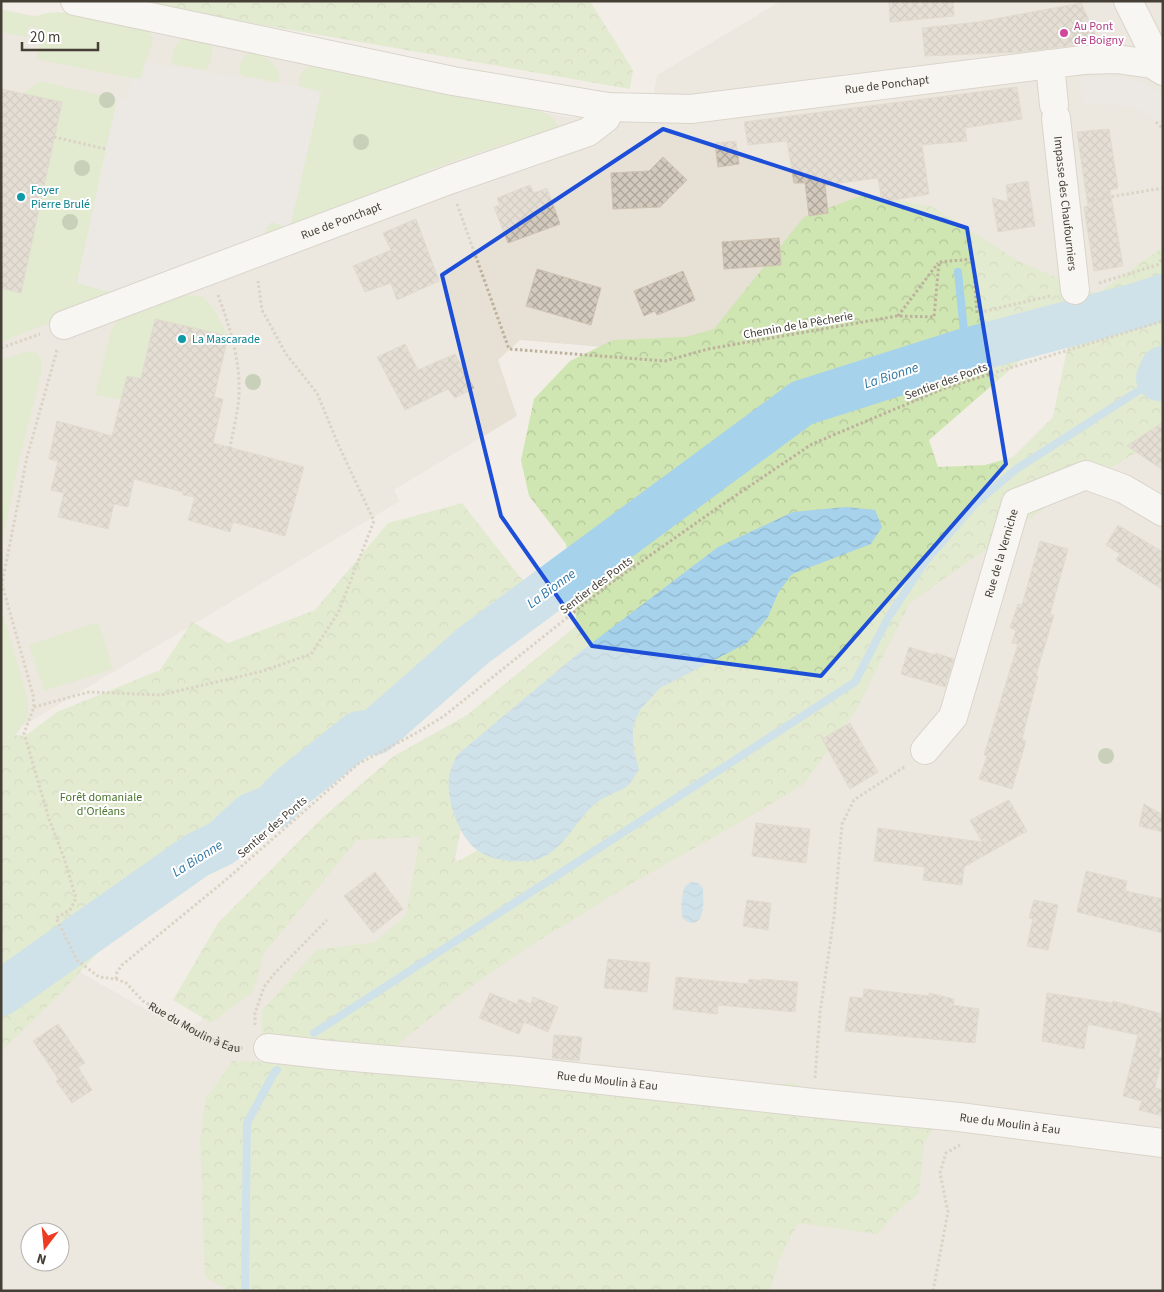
<svg xmlns="http://www.w3.org/2000/svg" width="1164" height="1292" viewBox="0 0 1164 1292" font-family="'Source Sans 3',sans-serif">
<defs>
<pattern id="forest-crowns" width="20" height="18" patternUnits="userSpaceOnUse" patternTransform="scale(1.25)"><rect width="20" height="18" fill="#cfe5b2"/><path d="M2 6a3 3 0 1 1 6 0M12 15a3 3 0 1 1 6 0" fill="none" stroke="#b3c69a"/></pattern>
<pattern id="water-waves" width="16" height="10" patternUnits="userSpaceOnUse" patternTransform="scale(1.25)"><rect width="16" height="10" fill="#a6d2ec"/><path d="M0 5q4-4 8 0t8 0" fill="none" stroke="#90b5cb"/></pattern>
<pattern id="building-cross-hatch" width="8" height="8" patternUnits="userSpaceOnUse" patternTransform="scale(1.25)"><rect width="8" height="8" fill="#d3cabd"/><path d="M0 0l8 8M0 8l8-8" fill="none" stroke="#ada59a"/></pattern>
</defs>
<rect width="100%" height="100%" fill="#f2eee7"/>
<!-- residential -->
<path fill="#e6e0d5" fill-rule="evenodd" d="M781,1h382v379l-111,-63 -378,36 -154,-13 -22,20 19,56 -123,74 6,11 -399,238v-730l24,5 116,17 426,86 82,2 8,-44z
M1163,403v888h-1162v-277l68,-48 113,64 18,-8 51,-79 147,-154 108,130 386,-320zM30,1232h30v30h-30z"/>
<!-- grass -->
<path fill="#cfe5b2" d="M1,10l35,7c24,-14 87,7 114,13l3,10 -13,39 -8,-1 -96,-19 6,-29 -13,-4 -2,11 -26,-5z
M186,36c26,6 32,7 21,34l-31,-5 -4,-3c0,-13 4,-18 14,-26z
M249,51c17,4 29,12 31,30l-4,1 -33,-6 -4,-3 2,-12z
M319,64l218,46c11,5 21,7 21,21l-22,12 -32,1 -76,26 -15,15 -153,55 11,-18 18,6 32,-136 -22,-6c0,-14 5,-20 20,-22z
M40,81l77,18 -40,184 32,9 -2,8 -106,42v-53l19,4 2,-199z
M186,295l17,2 10,10 15,29 -73,-17 -14,60 -14,-3 -5,24 -27,-5 16,-65 10,-14 44,-19z
M28,351l9,2 4,7 1,10 -22,87 -19,90v-187z
M1,608l27,91v18l-12,18 -15,-1z
M98,622l15,47 -69,22 -15,-46z"/>
<!-- forest -->
<path fill="url(#forest-crowns)" fill-rule="evenodd" d="M125,1h465l43,69 -3,19z
M866,194l67,13 87,55 77,32 66,-47v182l-14,16 -93,55 -146,103 -55,109 -51,72 -60,36 -108,61 -106,65 -60,41 -70,55 -2,5 359,40 36,-4 29,14 115,26 -13,20 -5,50 -25,21 -16,20 -80,-11 -19,37 -9,31h-540l-25,-14 -5,-137 6,-41 26,-38 30,1v-51l54,-61 59,-8 31,-27 14,-78 -63,3 -93,113 -11,39 -42,31 -38,-23 45,-77 105,-106 71,-61 73,-41 110,-90 -11,-81 -37,-48 -8,-36 13,-61 36,-38 43,-21 73,-3 28,-8 90,-112zM1069,340l-16,77 -40,40 -28,8 -47,2 -9,-27 107,-93zM473,771l14,74 -32,18h-1z
M462,503l88,112 -235,142 -156,128 -99,109 -59,57v-317l24,2 32,-24 103,-42 32,-48 36,21 87,-33 73,-87z"/>
<!-- parking -->
<path fill="#e4e1df" d="M146,62l143,24h10l22,6 -31,136 -19,-6 -11,18 -151,52 -32,-9 40,-184 9,1 6,-22 8,1z
M1080,77h39l26,7 18,11v23l-5,4 -22,-15 -54,-4z"/>
<!-- water -->
<path fill="url(#water-waves)" d="M846,507l29,3 7,17 -11,17 -79,30 -14,19 -10,24 -21,26 -87,45 -20,22 -7,16v21l6,22c-3,5 -7,14 -13,18 -9,6 -22,9 -30,16 -20,16 -34,51 -61,57 -17,3 -40,1 -55,-8 -21,-13 -34,-52 -31,-75 1,-7 5,-15 8,-22l123,-103 138,-105 75,-35z
M691,882l7,1 5,5c0,10 3,33 -10,35 -4,0 -8,-2 -10,-5 -3,-5 -1,-27 2,-31 1,-2 5,-4 6,-5z"/>
<g fill="none" stroke-linecap="round" stroke-linejoin="round">
<!-- stream -->
<path stroke="#a6d2ec" stroke-width="8" d="M958,272l8,79
M314,1033l541,-351 33,-64 36,-55 51,-59 40,-34 148,-95
M245,1291l2,-168 27,-50 3,-3"/>
<!-- river -->
<path stroke="#a6d2ec" stroke-width="46" d="M1159,378l4,-9
M1,993l196,-138 25,-12 29,-27 22,-9 18,-19 68,-54 16,-2 99,-87 328,-242 164,-52 170,-45 27,-9"/>
</g>
<!-- building -->
<path fill="url(#building-cross-hatch)" stroke="#cec1b0" d="M889,1h64l1,15 -64,6z
M1081,3l18,39 -79,10 -95,4 -3,-28 56,-6z
M1017,87l5,32 -57,9 2,13 -45,4 7,49 -47,8 -4,-24 -53,7 3,28 -19,3 -4,-33h-11l-7,-42 -39,4 -4,-23z
M1,89l61,13 -41,191 -20,-5z
M1109,129l9,59 -8,2 13,76 -29,5 -10,-64 4,-1 -11,-74z
M736,141l3,23 -21,3 -3,-24z
M663,157l24,23 -27,27 -47,2 -2,-36 38,-2z
M1028,181l7,45 -37,6 -6,-34 16,4 -2,-17z
M530,185l4,8 13,-5 13,36 -52,19 -14,-36 6,-2 -3,-7z
M416,219l23,62 -42,19 -6,-17 -26,9 -12,-26 38,-16 -8,-17z
M779,238l2,27 -57,4 -2,-27z
M537,269l64,19 -10,37 -65,-19z
M683,271l12,29 -38,15 -2,-4 -11,5 -10,-25z
M155,319l73,17 -14,61 9,2 -10,44 91,24 -19,69 -52,-14 -3,10 -42,-12 7,-23 -12,-2v-3l-49,-13 -6,28 -14,-3 -6,25 -50,-12 6,-24 -13,-3 7,-29 -9,-2 8,-38 55,15 15,-60 14,3z
M405,344l13,26 37,-16 19,34 -19,10 -7,-9 -43,21 -28,-53z
M1163,422v48l-36,-24z
M1118,525l45,27v38l-47,-30 4,-6 -14,-9z
M1040,541l28,8 -18,65 4,1 -18,60 2,1 -16,63 4,2 -14,48 -33,-10 8,-23 -3,-1 34,-111 -6,-1 4,-13 -6,-2 8,-24 4,1z
M909,647l26,8 1,-2 18,6 -9,28 -44,-13z
M850,723l28,49 -28,17 -28,-50z
M1009,800l18,31 -63,36 -2,18 -39,-5 2,-13 -51,-6 4,-33 104,14 -12,-22z
M1144,804l19,11v17l-24,-6z
M756,823l54,6 -4,34 -54,-7z
M1086,871l41,10 -2,10 38,8v34l-86,-21z
M375,872l28,37 -30,24 -29,-37z
M747,900l24,3 -3,27 -25,-4z
M1034,900l24,5 -10,45 -21,-4 6,-27 -4,-1z
M608,959l42,4 -3,29 -43,-4z
M676,977l72,7 1,-5 13,2v-2l36,3 -3,30 -77,-7 -1,9 -44,-5z
M864,989l65,7v-3l25,6 -1,6 26,4 -4,34 -130,-12 5,-34 13,1z
M490,993l27,11 2,-5 12,5 2,-7 25,10 -10,25 -24,-10 -5,12 -40,-16z
M1047,993l65,10 1,-2 50,13v25l-5,18 4,1 -7,30 8,2v26l-24,-6 3,-9 -19,-5 15,-61 -50,-11 -4,25 -42,-8z
M58,1024l27,39 -7,4 14,23 -20,13 -16,-22 3,-1 -26,-39z
M554,1035l28,2 -3,24 -27,-3z"/>
<g fill="none" stroke-linecap="round" stroke-linejoin="round">
<!-- minor casing -->
<g stroke="#bdb6aa" stroke-width="30">
<g id="minor">
<path id="s2" d="M75,1l378,80 155,26 83,2 392,-49 33,-1 36,5 11,7"/>
<path d="M1128,1l25,50 -1,13"/>
<path d="M1050,64l4,41"/>
<path id="s3" d="M1056,118l19,172"/>
<path id="s4" d="M64,325l385,-145 139,-48 18,-14 2,-11"/>
<path id="s5" d="M925,750l28,-33 63,-214 70,-28 38,14 39,23"/>
<path id="s6" d="M268,1048l62,7 189,16 294,32 146,14 204,26"/>
</g>
</g>
<!-- path -->
<g stroke="#beb19c" stroke-width="3" stroke-dasharray="2.5 2.5" stroke-linecap="butt">
<path d="M1156,122l7,7"/>
<path d="M54,137l52,12"/>
<path d="M1092,200l71,-12"/>
<path d="M457,204l52,145 156,12 43,-12 189,-33 37,1 5,-55 34,-3 4,54 73,-17"/>
<path d="M1099,283l58,-18 6,-7"/>
<path d="M218,295c13,35 25,73 20,111 -2,14 -6,29 -8,43"/>
<path d="M898,316l40,-53"/>
<path d="M1,348l39,-14"/>
<path id="s1" d="M57,350l-30,107 -25,127 31,111 1,12 -10,26 25,86 15,39 12,40 -6,12 -14,8 21,42 22,17 17,2 10,4 17,18 61,35 30,12h9"/>
<path d="M34,707l55,-15 72,3 102,-24 48,-17 27,-41 36,-92 -36,-77 -21,-51 -31,-39 -24,-44 -4,-29"/>
<path d="M116,979l1,-7 5,-7 105,-86 131,-115 60,-32 26,-16 164,-131 118,-83 86,-58 133,-56 218,-67"/>
<path d="M255,1025v-12l9,-26 9,-12 54,-55"/>
<path d="M815,1078l5,-65 14,-96 8,-93 12,-24 52,-34"/>
<path d="M933,1291l15,-79 -8,-39 6,-20 14,-8"/>
</g>
<!-- minor -->
<use href="#minor" stroke="#fff" stroke-width="28"/>
</g>
<!-- trees -->
<g fill="#96aa81">
<circle cx="107" cy="100" r="8"/>
<circle cx="361" cy="142" r="8"/>
<circle cx="82" cy="168" r="8"/>
<circle cx="70" cy="222" r="8"/>
<circle cx="253" cy="382" r="8"/>
<circle cx="1106" cy="756" r="8"/>
</g>
<!-- marked area -->
<path d="M0 0H1164V1292H0ZM663,129l304,99 39,236 -185,212 -229,-30 -91,-130 -59,-241z" fill="#f2eee7" fill-opacity=".55" fill-rule="evenodd"/>
<path fill="none" stroke="#1d4ed8" stroke-width="4" stroke-linejoin="round" d="M663,129l304,99 39,236 -185,212 -229,-30 -91,-130 -59,-241z"/>
<!-- markers -->
<circle fill="#d1479c" stroke="#fff" stroke-width="2" cx="1064" cy="33" r="5"/>
<g fill="#0f9aa8" stroke="#fff" stroke-width="2">
<circle cx="21" cy="197" r="5"/>
<circle cx="182" cy="339" r="5"/>
</g>
<g text-anchor="middle" stroke-width="4" stroke-linejoin="round" paint-order="stroke">
<!-- hotel labels -->
<g font-size="12" fill="#b23c85" stroke="#fff" text-anchor="start">
<text x="1074" y="30">Au Pont<tspan x="1074" dy="14">de Boigny</tspan></text>
</g>
<!-- street labels -->
<g font-size="12" fill="#453f36" stroke="#fff">
<text dy="4" stroke="none"><textPath href="#s2" startOffset="824">Rue de Ponchapt</textPath></text>
<text dy="4" stroke="none"><textPath href="#s3" startOffset="86">Impasse des Chaufourniers</textPath></text>
<text dy="4" stroke="none"><textPath href="#s4" startOffset="296">Rue de Ponchapt</textPath></text>
<text transform="translate(798 325) rotate(-10)" y="4">Chemin de la Pêcherie</text>
<text transform="translate(946 381) rotate(-20)" y="4">Sentier des Ponts</text>
<text dy="4" stroke="none"><textPath href="#s5" startOffset="214">Rue de la Verniche</textPath></text>
<text transform="translate(596 585) rotate(-37)" y="4">Sentier des Ponts</text>
<text transform="translate(272 827) rotate(-41)" y="4">Sentier des Ponts</text>
<text dy="4" stroke="none"><textPath href="#s1" startOffset="784">Rue du Moulin à Eau</textPath></text>
<text dy="4" stroke="none"><textPath href="#s6" startOffset="341">Rue du Moulin à Eau</textPath></text>
<text dy="4" stroke="none"><textPath href="#s6" startOffset="746">Rue du Moulin à Eau</textPath></text>
</g>
<!-- culture labels -->
<g font-size="12" fill="#0d838f" stroke="#fff" text-anchor="start">
<text x="31" y="194">Foyer<tspan x="31" dy="14">Pierre Brulé</tspan></text>
<text x="192" y="343">La Mascarade</text>
</g>
<!-- park labels -->
<g font-size="12" fill="#4a732d" stroke="#fff">
<text x="101" y="801">Forêt domaniale<tspan x="101" dy="14">d'Orléans</tspan></text>
</g>
<!-- water labels -->
<g font-size="14" font-style="italic" fill="#3378a3" stroke="#fff">
<text transform="translate(891 375) rotate(-18)" y="5">La Bionne</text>
<text transform="translate(551 588) rotate(-36)" y="5">La Bionne</text>
<text transform="translate(197 858) rotate(-32)" y="5">La Bionne</text>
</g>
</g>
<!-- border -->
<rect width="1164" height="1292" fill="none" stroke="#453f36" stroke-width="5"/>
<!-- north arrow -->
<g transform="translate(45 1247) rotate(196)"><circle r="24" fill="#ffffff" stroke="#b5b2af"/>
<path d="M0-4L9 19L0 12L-9 19Z" fill="#ee3a22"/>
<text y="-8" font-size="14" font-weight="bold" text-anchor="middle" fill="#453f36">N</text>
</g>
<!-- scale -->
<path d="M22 42v8h76v-8" fill="none" stroke="#453f36" stroke-width="2.5"/>
<text x="30" y="42" font-size="15" fill="#453f36" stroke="#ffffff" stroke-width="4" paint-order="stroke">20 m</text>
</svg>
